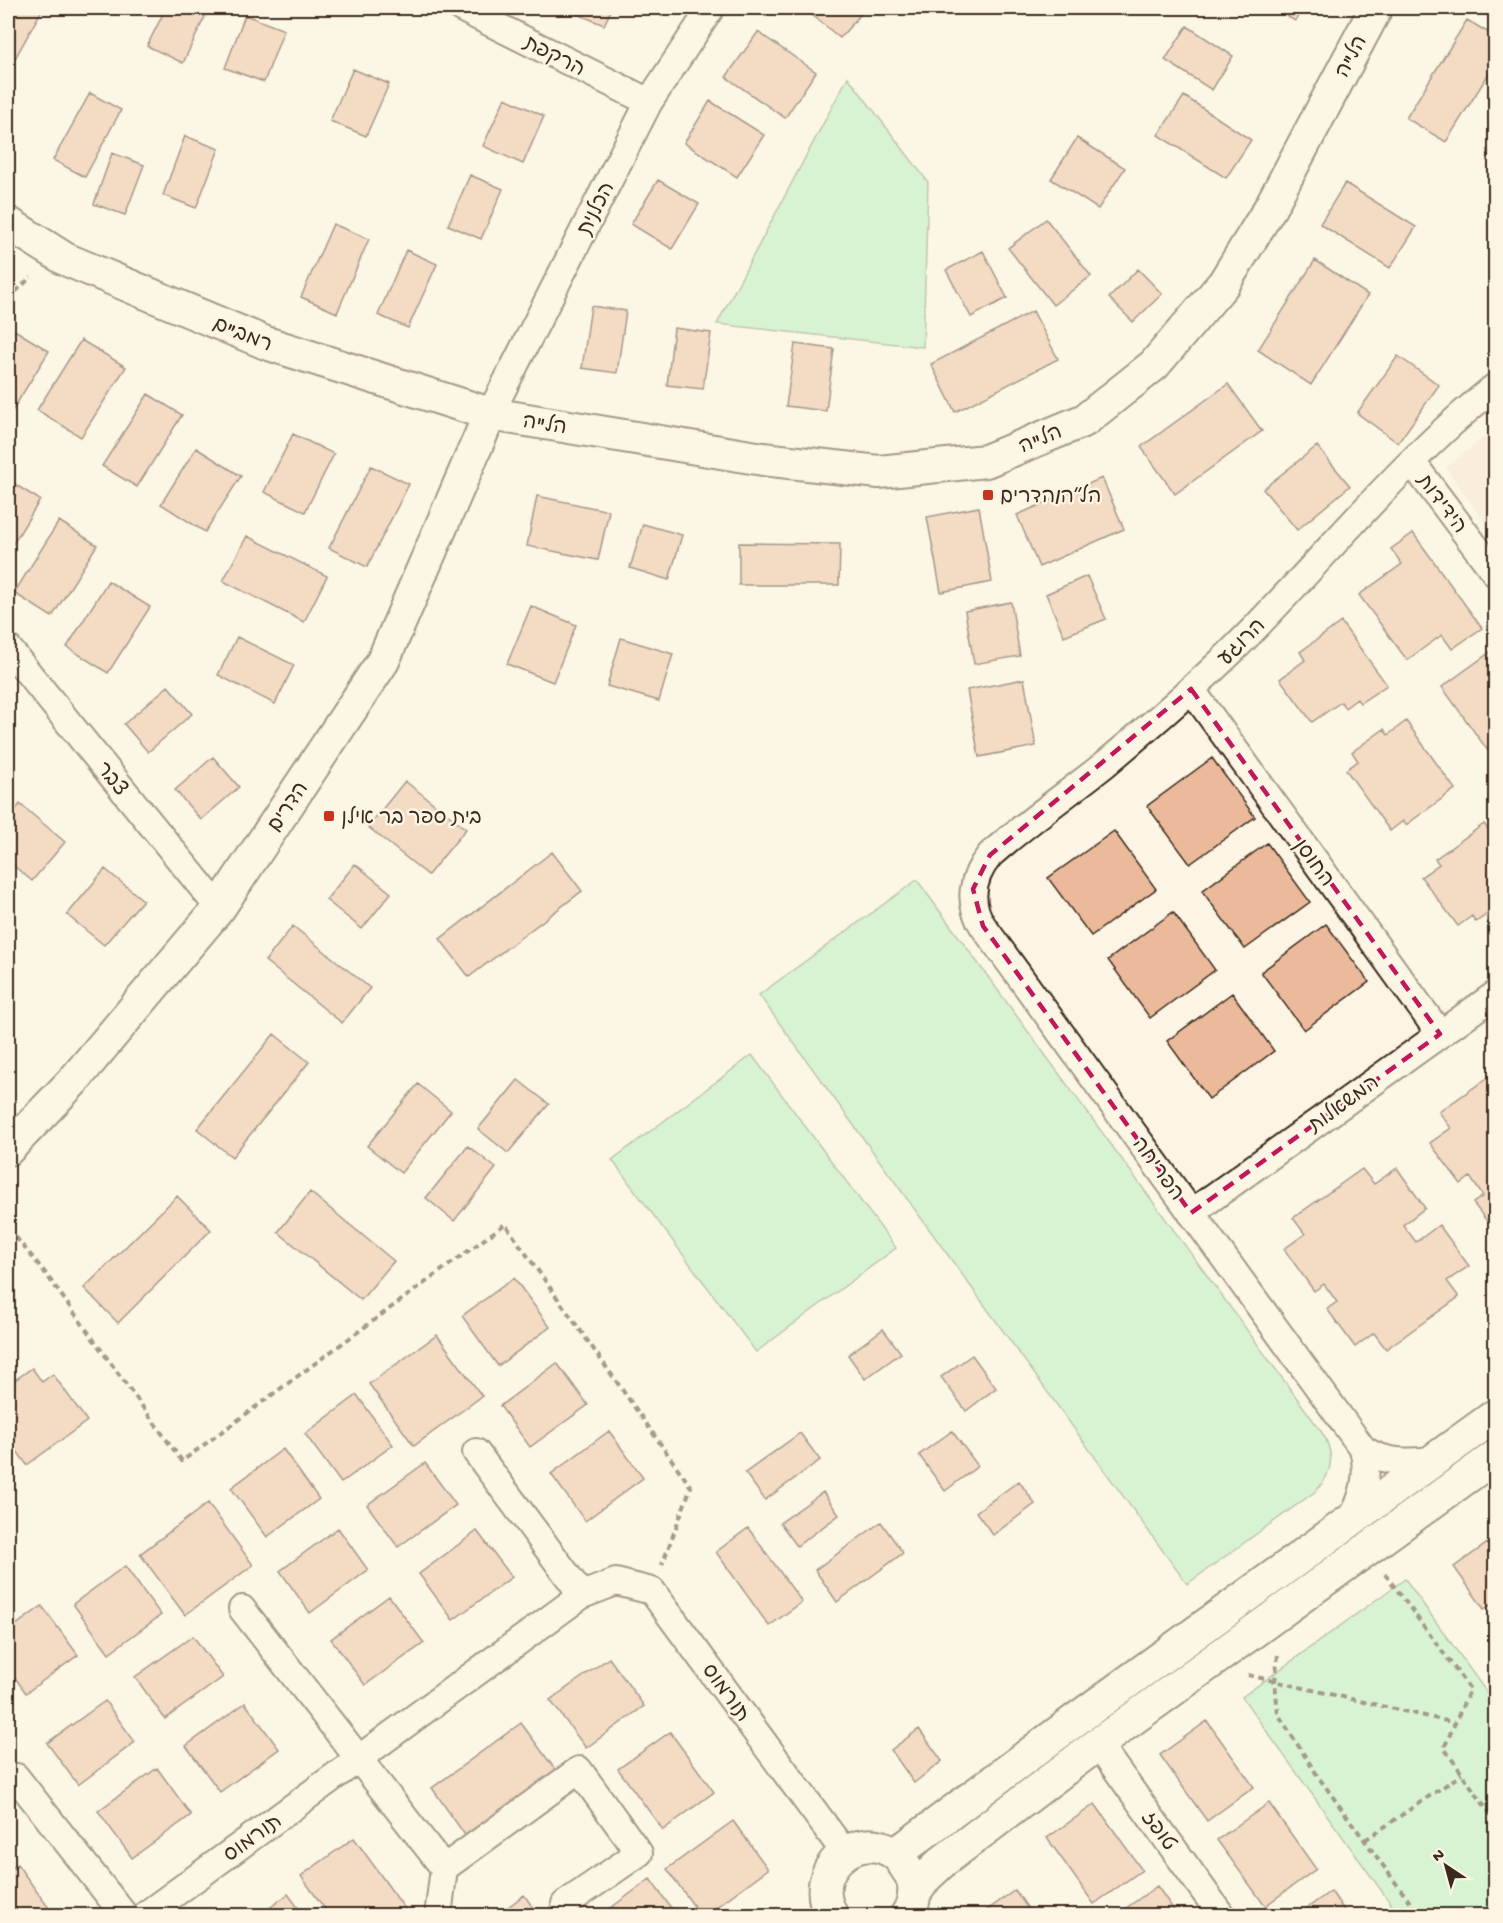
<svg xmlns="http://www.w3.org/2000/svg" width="1503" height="1923" viewBox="0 0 1503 1923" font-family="'Gochi Hand','Playpen Sans Hebrew',sans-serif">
<rect width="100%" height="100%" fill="#fcf5e5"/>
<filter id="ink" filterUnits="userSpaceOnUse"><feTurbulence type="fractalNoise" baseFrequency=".0167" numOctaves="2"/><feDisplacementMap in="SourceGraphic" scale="12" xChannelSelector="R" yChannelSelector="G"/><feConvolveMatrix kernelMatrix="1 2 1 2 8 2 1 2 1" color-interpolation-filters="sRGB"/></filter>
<g filter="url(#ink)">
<!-- built -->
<path fill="#f7e3ce" d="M1495,428v108l-49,-68z"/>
<!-- green -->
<path fill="#adf0bb" stroke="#748d6c" stroke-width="1.5" d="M848,77l80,105 -5,165 -206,-23z
M917,880l404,551c14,21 13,41 -5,60l-129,93 -428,-589z
M752,1055l144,193 -140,104 -144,-192z
M1405,1579l90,125v211h-96l-157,-218z"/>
<!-- building -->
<path fill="#eaba9a" stroke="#3b2a1e" stroke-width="1.5" d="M8,8h35l-35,63z
M166,8h43l-26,55 -36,-17z
M563,8h49l-8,17z
M806,8h60l-26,30 -35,-29z
M1274,8h29l-8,13z
M245,15l39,15 -20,52 -39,-14z
M1467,20l29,17v25l-50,80 -40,-24z
M1187,26l46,30 -21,34 -47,-30z
M758,32l58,40 -31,46 -59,-41z
M353,69l36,15 -23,52 -36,-15z
M90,93l31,17 -36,67 -32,-17z
M1184,96l67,44 -25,38 -68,-43z
M505,98l39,18 -21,48 -40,-18z
M710,101l54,34 -27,42 -53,-34z
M185,136l34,13 -23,59 -33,-13z
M1077,138l48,30 -27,41 -47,-30z
M112,153l32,12 -19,50 -31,-11z
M470,175l33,14 -22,50 -33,-14z
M658,180l41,24 -27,45 -41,-25z
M1345,183l71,44 -26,41 -70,-44z
M1046,219l45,57 -38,29 -45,-57z
M333,224l36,15 -32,74 -36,-16z
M406,250l31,14 -29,64 -30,-13z
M983,251l24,47 -36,19 -25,-47z
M1315,260l53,35 -57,90 -53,-35z
M1138,269l24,25 -29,28 -24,-24z
M591,306l35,5 -9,62 -35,-5z
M1033,311l25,48 -103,53 -24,-48z
M8,326l41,25 -40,65 -1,-1z
M674,328l37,5 -8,56 -36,-4z
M81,340l45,27 -45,70 -44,-27z
M795,344l39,5 -8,62 -40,-5z
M1398,356l41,29 -41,58 -41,-30z
M1228,384l34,47 -87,63 -34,-47z
M148,394l34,21 -45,72 -35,-21z
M293,434l41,20 -29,58 -41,-20z
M1317,446l33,40 -53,44 -34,-41z
M196,448l45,28 -36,56 -44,-28z
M371,466l38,18 -42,83 -38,-19z
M1102,478l22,51 -85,38 -22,-52z
M8,480l32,20 -32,52z
M537,496l72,15 -11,49 -71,-14z
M979,507l13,75 -51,10 -14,-75z
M59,521l38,24 -45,72 -38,-24z
M643,524l39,11 -13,45 -39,-12z
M1413,533l69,95 -30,21 -10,-14 -35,25 -48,-65 43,-31 -11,-15z
M247,536l80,40 -23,46 -81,-41z
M739,543l101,1 -1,41h-100z
M1087,576l19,43 -42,17 -18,-42z
M108,581l42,26 -42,66 -41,-26z
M1011,602l9,54 -46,8 -9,-53z
M531,606l45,19 -23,57 -46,-18z
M1341,622l46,63 -27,18 -3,-4 -12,9 -4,-6 -29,20 -32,-43 25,-19 -5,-8z
M237,637l57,28 -19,39 -57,-29z
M621,638l52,16 -14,47 -52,-15z
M1496,648v114l-54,-75z
M1024,679l12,67 -57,11 -12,-67z
M168,686l24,28 -44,38 -24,-28z
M1406,721l49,68 -49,36 -3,-4 -13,10 -44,-61 12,-9 -6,-9 32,-23 4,6z
M213,757l26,30 -38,33 -26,-30z
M1212,758l43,59 -65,47 -43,-58z
M405,781l61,48 -38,46 -60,-48z
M20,804l45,38 -33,39 -24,-20v-41z
M1484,824l12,15v69l-20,14 -4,-6 -14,10 -37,-49 18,-13 -4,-5z
M1114,831l42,58 -65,47 -43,-58z
M1267,843l43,59 -65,47 -43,-58z
M552,852l30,39 -113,86 -29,-38z
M355,864l36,29 -29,36 -36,-29z
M105,869l38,31 -39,45 -37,-30z
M1173,912l42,58 -65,48 -42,-58z
M1326,924l43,58 -65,48 -43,-58z
M293,926l77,62 -28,35 -77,-62z
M1232,993l42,58 -65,48 -42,-58z
M274,1034l35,28 -77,95 -35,-28z
M1496,1072v161l-23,-30 10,-7 -13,-19 -9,7 -31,-41 21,-15 -12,-16z
M518,1080l31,24 -41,49 -30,-24z
M418,1084l33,27 -50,62 -34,-27z
M468,1146l28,22 -42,53 -28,-23z
M1397,1168l28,40 -22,17 13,17 23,-17 30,41 -22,15 12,16 -73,52 -12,-16 -19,14 -28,-38 10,-7 -13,-18 -10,7 -30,-42 21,-15 -12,-16 69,-49 12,15z
M310,1192l84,69 -33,39 -83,-68z
M177,1196l34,34 -93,93 -34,-35z
M514,1278l36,49 -52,39 -36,-50z
M883,1329l18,24 -36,26 -17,-24z
M437,1335l45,61 -68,50 -45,-62z
M972,1355l24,33 -30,23 -25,-34z
M557,1363l31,42 -58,42 -30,-41z
M32,1368l10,14 11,-8 34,47 -60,44 -19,-26v-54z
M357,1395l36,50 -52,38 -36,-49z
M609,1431l34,47 -58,43 -34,-47z
M952,1431l26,35 -33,25 -26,-36z
M800,1433l20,27 -55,40 -20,-27z
M283,1449l36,50 -52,38 -36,-49z
M425,1463l31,42 -58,42 -31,-42z
M1019,1481l16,23 -42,31 -17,-23z
M823,1492l16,23 -42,31 -17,-23z
M208,1503l45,62 -68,50 -45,-61z
M881,1522l22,31 -66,49 -22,-32z
M338,1528l30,42 -58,43 -30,-42z
M748,1528l54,74 -33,24 -53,-74z
M477,1531l35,46 -59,43 -34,-46z
M1496,1537v64l-12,8 -30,-42z
M125,1566l36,49 -52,38 -36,-49z
M389,1596l35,47 -59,42 -34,-46z
M42,1606l36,49 -52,38 -18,-25v-37z
M193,1636l30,41 -58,42 -30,-42z
M609,1658l35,48 -58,42 -36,-48z
M105,1701l30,41 -57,43 -31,-42z
M245,1703l34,46 -59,43 -34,-46z
M1207,1721l47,66 -47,34 -47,-66z
M521,1723l36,49 -90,66 -35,-50z
M919,1729l23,32 -28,22 -23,-33z
M670,1732l44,60 -51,38 -45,-61z
M157,1768l34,47 -59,43 -34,-47z
M1269,1803l47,66 -51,37 -48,-66z
M1095,1804l47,66 -48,34 -47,-66z
M733,1821l35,48 -64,47h-3l-34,-47z
M354,1838l56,78h-80l-29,-40z
M17,1864l34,47 -7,5h-36v-45z
M650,1879l27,37h-77z
M1157,1886l21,30h-63z
M1015,1890l18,26h-54z
M1331,1891l17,25h-52z
M288,1894l16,22h-45z
M524,1895l15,21h-43z"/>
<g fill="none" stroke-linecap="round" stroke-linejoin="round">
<!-- minor casing -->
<g stroke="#3b2a1e" stroke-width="30">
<path id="minor" d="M461,8l188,94
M490,414l159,-312 62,-94
M1412,462l84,112
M8,648l211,260
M1191,689l249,345
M1191,1213l305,-219
M1363,1449c21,14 46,14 71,11
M476,1452l106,143
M1350,1521c13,-21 20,-47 13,-72l-380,-523c-16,-24 -11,-49 7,-71 36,-32 76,-60 114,-90 44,-37 88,-75 129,-115 88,-87 165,-187 263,-264
M242,1609l202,259 135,-98 60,83 -74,51
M1098,1744l124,172
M16,1777l109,139
M144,1916l438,-321 34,-13 36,9 193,262
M438,1916l6,-48"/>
</g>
<!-- tertiary casing -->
<g stroke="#3b2a1e" stroke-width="36">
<path id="tertiary" d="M8,223l57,36 201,84 224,71 273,45 116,13 107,-11 99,-41 69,-55 70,-82 46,-75 106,-200
M8,1149l66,-69 145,-172 164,-247 107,-247
M896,1854l182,-136 418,-303
M914,1894l12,-17 16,-15 156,-118 398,-288
M832,1916c-27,-45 26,-90 63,-62 6,4 10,13 14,18 9,13 6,32 -3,44"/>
</g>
<!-- path -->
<path stroke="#3b2a1e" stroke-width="4" stroke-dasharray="6 4.5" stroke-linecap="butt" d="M8,299l23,-22
M8,1087l7,8
M9,1229l34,41 139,191 323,-237 186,263 -29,78
M1385,1574l85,115 -26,59 52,74
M1278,1655l-3,26 3,33 41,64 101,138
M1248,1675l207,48
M1365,1840l97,-66
M1474,1916l8,-6 4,6
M1495,1916l1,-1"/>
<!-- minor -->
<use href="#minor" stroke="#fcf5e5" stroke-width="26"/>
<!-- tertiary -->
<use href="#tertiary" stroke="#fcf5e5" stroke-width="32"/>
</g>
</g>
<!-- marked area -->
<path d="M0 0H1503V1923H0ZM1191,689l249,345 -249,179 -208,-287 -10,-37 17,-34z" fill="#fcf5e5" fill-opacity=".55" fill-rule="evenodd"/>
<path fill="none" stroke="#c2185b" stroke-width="4.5" stroke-dasharray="12 8" stroke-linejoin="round" d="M1191,689l249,345 -249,179 -208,-287 -10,-37 17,-34z"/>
<!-- markers -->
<g fill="#c8321e" stroke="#fcf5e5" stroke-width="2">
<rect x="982" y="489" width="12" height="12" rx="3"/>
<rect x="323" y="810" width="12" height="12" rx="3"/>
</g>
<g text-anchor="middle" stroke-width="5" stroke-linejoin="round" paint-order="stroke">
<!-- street labels -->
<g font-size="21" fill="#3b2a1e" stroke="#fcf5e5">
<text transform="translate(555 55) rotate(27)" y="7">הרקפת</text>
<text transform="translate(1350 56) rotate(-62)" y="7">הל"ה</text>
<text transform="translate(595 208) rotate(-63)" y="7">הכלנית</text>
<text transform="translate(243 333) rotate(22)" y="7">רמב"ם</text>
<text transform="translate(545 423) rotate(9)" y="7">הל"ה</text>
<text transform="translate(1040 438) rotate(-22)" y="7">הל"ה</text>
<text transform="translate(1443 503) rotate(53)" y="7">הידידות</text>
<text transform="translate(1241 641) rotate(-45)" y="7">הרוגע</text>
<text transform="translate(113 778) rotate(51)" y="7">צבר</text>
<text transform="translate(287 806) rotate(-56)" y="7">הדרים</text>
<text transform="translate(1315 862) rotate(54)" y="7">החוסן</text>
<text transform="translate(1343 1103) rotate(-36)" y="7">המשאלות</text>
<text transform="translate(1159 1168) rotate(54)" y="7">הפריחה</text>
<text transform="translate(727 1692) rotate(54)" y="7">תורמוס</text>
<text transform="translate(1160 1830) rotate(54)" y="7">טופז</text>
<text transform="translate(252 1837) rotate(-36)" y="7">תורמוס</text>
</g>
<!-- poi labels -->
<g font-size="21" fill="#3b2a1e" stroke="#fcf5e5" text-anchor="start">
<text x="1000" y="502">הל״ה/הדרים</text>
<text x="341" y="823">בית ספר בר אילן</text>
</g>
</g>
<!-- margin -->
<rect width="1503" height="1923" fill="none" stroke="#fcf5e5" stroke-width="30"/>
<rect x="15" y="15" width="1473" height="1893" fill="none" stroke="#3b2a1e" stroke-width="2" filter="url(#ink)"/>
<!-- north arrow -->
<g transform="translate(1446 1866) rotate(324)" stroke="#fcf5e5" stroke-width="4.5" paint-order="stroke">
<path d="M0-4.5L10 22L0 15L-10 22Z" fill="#3b2a1e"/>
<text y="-9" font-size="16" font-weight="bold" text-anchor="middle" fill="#3b2a1e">N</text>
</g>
</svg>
